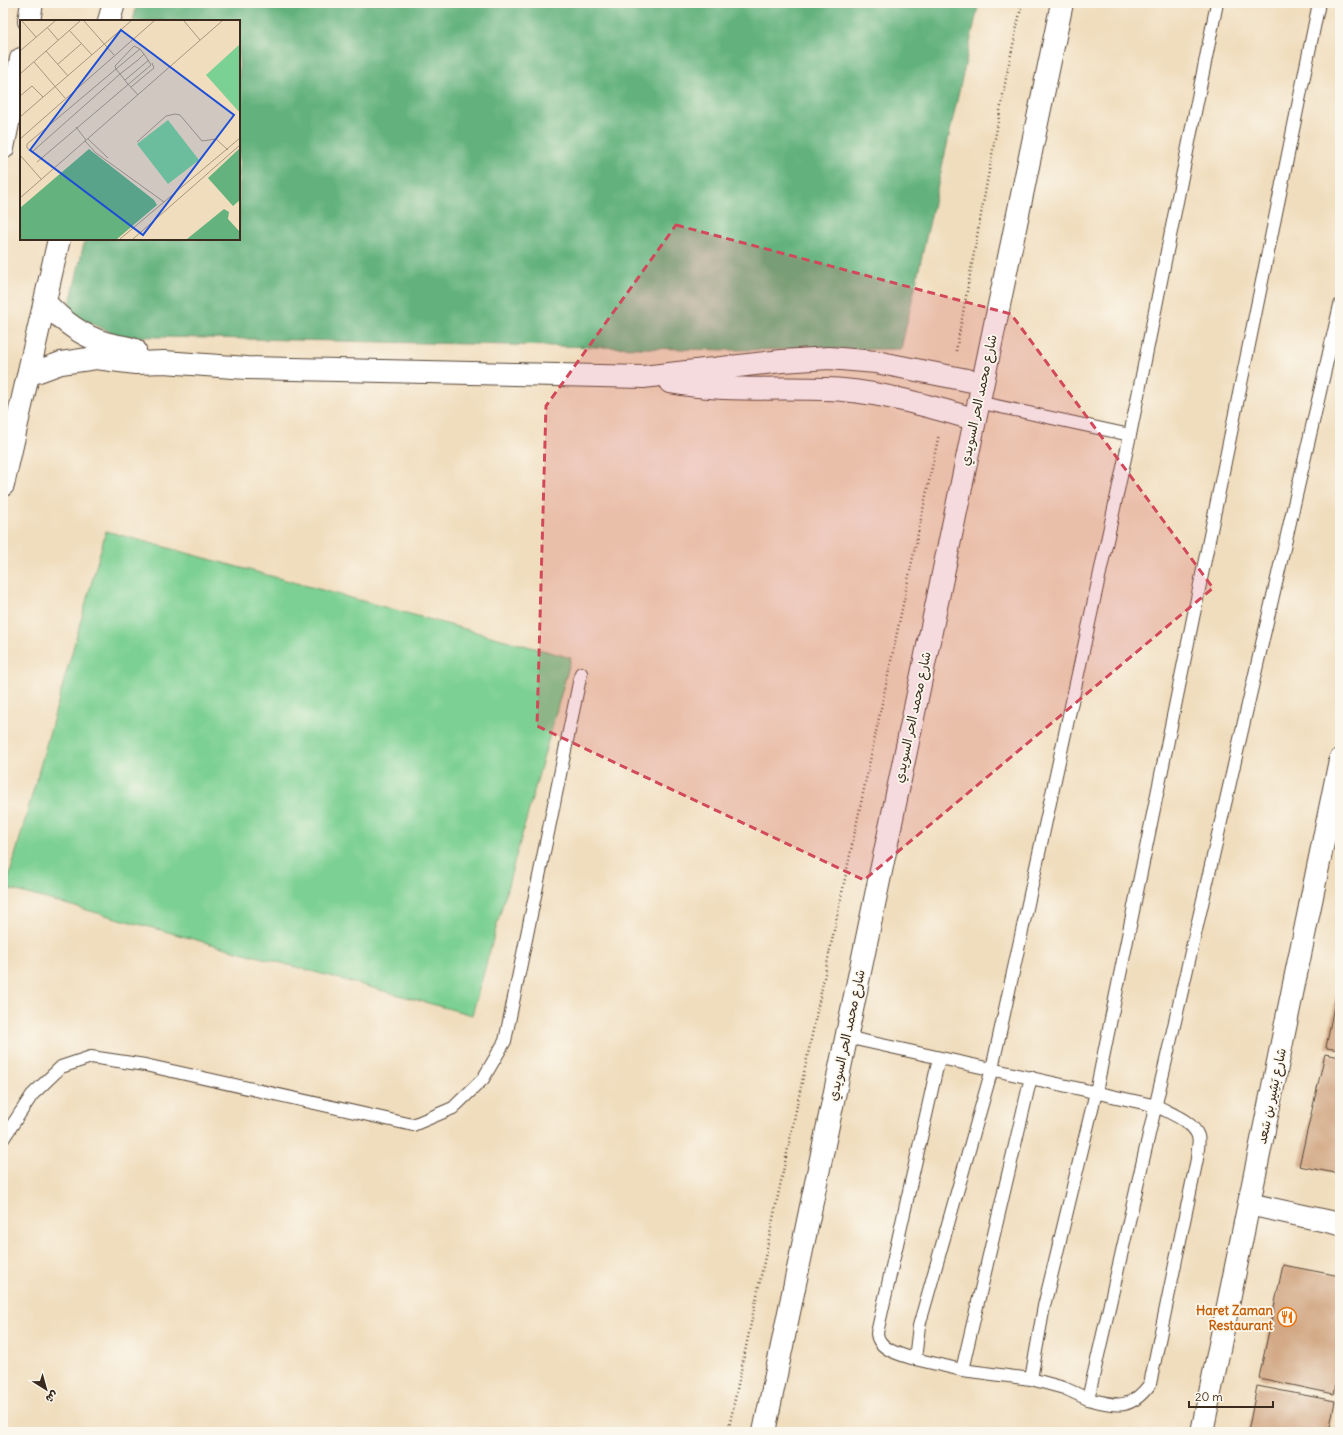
<svg xmlns="http://www.w3.org/2000/svg" width="1343" height="1435" viewBox="0 0 1343 1435" font-family="Delius,'Playpen Sans Arabic',sans-serif">
<rect width="100%" height="100%" fill="#fbf7ec"/>
<filter id="ink" filterUnits="userSpaceOnUse"><feTurbulence type="fractalNoise" baseFrequency=".025" numOctaves="2"/><feDisplacementMap in="SourceGraphic" scale="8" xChannelSelector="R" yChannelSelector="G"/><feConvolveMatrix kernelMatrix="1 2 1 2 8 2 1 2 1" color-interpolation-filters="sRGB"/></filter>
<filter id="wash" filterUnits="userSpaceOnUse"><feTurbulence type="fractalNoise" baseFrequency=".012" numOctaves="4" result="noise"/><feDisplacementMap in="SourceGraphic" scale="16" xChannelSelector="R" yChannelSelector="G"/><feGaussianBlur stdDeviation="0.9" result="paint"/><feColorMatrix in="noise" values="0 0 0 0 0 0 0 0 0 0 0 0 0 0 0 0 0 1.4 0 .05"/><feComposite in="paint" operator="in"/></filter>
<g filter="url(#wash)">
<rect width="100%" height="100%" fill="#f0ddbd"/>
<!-- green -->
<path fill="#7bd093" stroke="#5b7d58" d="M106,531l465,127 -99,357 -466,-127z"/>
<!-- forest -->
<path fill="#64b27d" stroke="#506e4e" d="M137,3h842l-78,346 -173,1 -609,-14 -51,-24 17,-73h154v-218h-106z"/>
<g id="blocks">
<!-- building -->
<path fill="#d2a784" d="M1339,979h1v71l-14,-2z
M1325,1054l15,3v117l-41,-8z
M1283,1265l57,11v88l-6,30 -75,-16z
M1257,1386l78,15 -6,31h-81z"/>
</g>
</g>
<g filter="url(#ink)">
<use href="#blocks" fill-opacity="0" stroke="#564536" stroke-width="1"/>
<g fill="none" stroke-linecap="round" stroke-linejoin="round">
<!-- lane casing -->
<g stroke="#564536" stroke-width="14">
<path id="lane" d="M1319,3l-223,1089 -52,214 -13,73 33,9 24,11 252,-1094
M978,402l152,33
M846,1037l311,69c12,7 36,15 41,30 2,6 -1,17 -1,23l-47,225c-20,27 -33,22 -62,15
M3,1139l29,-44 29,-28 30,-10 54,8 268,60 40,-17 30,-29 22,-38 76,-368
M915,1359c-13,-4 -37,-9 -38,-26l62,-275
M962,1370l69,-293
M1031,1379l-69,-9 -47,-11 4,-33 73,-257 138,-634 87,-432"/>
</g>
<!-- street casing -->
<g stroke="#564536" stroke-width="24">
<path id="street" d="M29,21l3,-18
M109,21l5,-18
M3,148l18,-89
M45,302c17,19 35,33 60,41 10,3 20,3 30,7
M28,375l33,-12 35,-5 40,5 28,-1 83,6 396,9 139,-16 47,-3 47,4 106,21
M670,382c57,11 116,4 173,8 45,4 88,17 131,29
M3,485l56,-246
M1249,1204l91,20
M1202,1432l138,-672"/>
</g>
<!-- secondary casing -->
<g stroke="#564536" stroke-width="24">
<path id="secondary" d="M764,1432l298,-1429"/>
</g>
<!-- path -->
<path stroke="#564536" stroke-width="2.5" stroke-dasharray="1 3" stroke-linecap="butt" d="M956,351l51,-278 15,-70
M728,1432l211,-998"/>
<!-- lane -->
<use href="#lane" stroke="#fff" stroke-width="12"/>
<!-- street -->
<use href="#street" stroke="#fff" stroke-width="22"/>
<!-- secondary -->
<use href="#secondary" stroke="#fff" stroke-width="22"/>
</g>
</g>
<!-- marked area -->
<path fill="#d1495b" fill-opacity="0.2" stroke="#d1495b" stroke-width="3" stroke-dasharray="8 5" stroke-linejoin="round" d="M676,225l335,89 202,274 -349,292 -327,-154 9,-320z"/>
<!-- icons -->
<defs>
<g id="restaurant-ring" transform="scale(1)"><circle r="9.5" fill="#fbf7ec" stroke="#e8710a" stroke-width="1.5"/><path d="M-5-6h1v4h1v-4h1v4h1v-4h1v5L-1.5 .5V6h-2V.5L-5-1ZM5-6V6H3V1.5H1.5Q1.5-4 5-6Z" fill="#e8710a"/></g>
</defs>
<g fill-rule="evenodd">
<use href="#restaurant-ring" x="1287" y="1317"/>
</g>
<g text-anchor="middle" stroke-width="3.5" stroke-linejoin="round" paint-order="stroke">
<!-- street labels -->
<g font-size="13" fill="#3b2a1e" stroke="#fbf7ec">
<text transform="translate(978 400) rotate(-78)" y="5">شارع محمد الحر السويدي</text>
<text transform="translate(912 717) rotate(-78)" y="5">شارع محمد الحر السويدي</text>
<text transform="translate(846 1035) rotate(-78)" y="5">شارع محمد الحر السويدي</text>
<text transform="translate(1271 1096) rotate(-78)" y="5">شارع بَشِير بن سَعد</text>
</g>
<!-- food labels -->
<g font-size="13" font-weight="bold" fill="#c56008" stroke="#fbf7ec" text-anchor="end">
<text x="1273" y="1315">Haret Zaman<tspan x="1273" dy="15">Restaurant</tspan></text>
</g>
</g>
<!-- overview -->
<g transform="translate(20 20)">
<rect width="220" height="220" fill="#f0ddbd"/>
<path d="M220,24v69l-34,-38zM148,100l31,40 -31,24 -31,-40z" fill="#7bd093"/>
<path d="M220,128v52l-7,6 -25,-28zM69,129l65,51 3,5 -40,34h-97v-31zM204,189l5,3 -1,7 12,13v7h-53z" fill="#64b27d"/>
<path fill="none" stroke="#a8957d" stroke-width="1" d="M2,1l14,16M64,1l30,34M164,1l16,19M27,7l11,13M49,10l23,25M0,31l35,-30M26,31l22,25M14,42l31,36M38,44l23,-20M0,54l60,-53M105,60l24,-20M111,67l23,-19 -2,-5M118,75l-11,-12 -7,-9 -4,-5 -89,75v4l5,4 88,-78 18,-14 6,-6 -4,-5 -24,20 -1,-3 19,-20 6,3M0,76l12,-10 11,11M0,97l111,-96M56,107l10,13M0,119l134,-118M68,119l20,19M65,121l11,12 68,49M117,122l29,-26 9,-2 5,1 22,26 14,-2 12,11M0,135l21,24M17,142l114,-97 -7,-11M0,178l202,-177M100,219l120,-101M113,219l107,-94"/>
<path fill="#1d4ed8" fill-opacity="0.15" stroke="#1d4ed8" stroke-width="2" d="M101,10l113,85 -91,120 -113,-85z"/>
<rect width="220" height="220" fill="none" stroke="#3b2a1e" stroke-width="2"/>
</g>
<!-- margin -->
<rect width="1343" height="1435" fill="none" stroke="#fbf7ec" stroke-width="16"/>
<!-- north arrow -->
<g transform="translate(46 1389) rotate(143)" stroke="#fbf7ec" stroke-width="3" paint-order="stroke">
<path d="M0-3L7 15L0 10L-7 15Z" fill="#3b2a1e"/>
<text y="-6" font-size="11" font-weight="bold" text-anchor="middle" fill="#3b2a1e">ش</text>
</g>
<!-- scale -->
<path d="M1189 1401v6h84v-6" fill="none" stroke="#3b2a1e" stroke-width="2"/>
<text x="1195" y="1401" font-size="12" fill="#3b2a1e" stroke="#fbf7ec" stroke-width="3" paint-order="stroke">20 m</text>
</svg>
